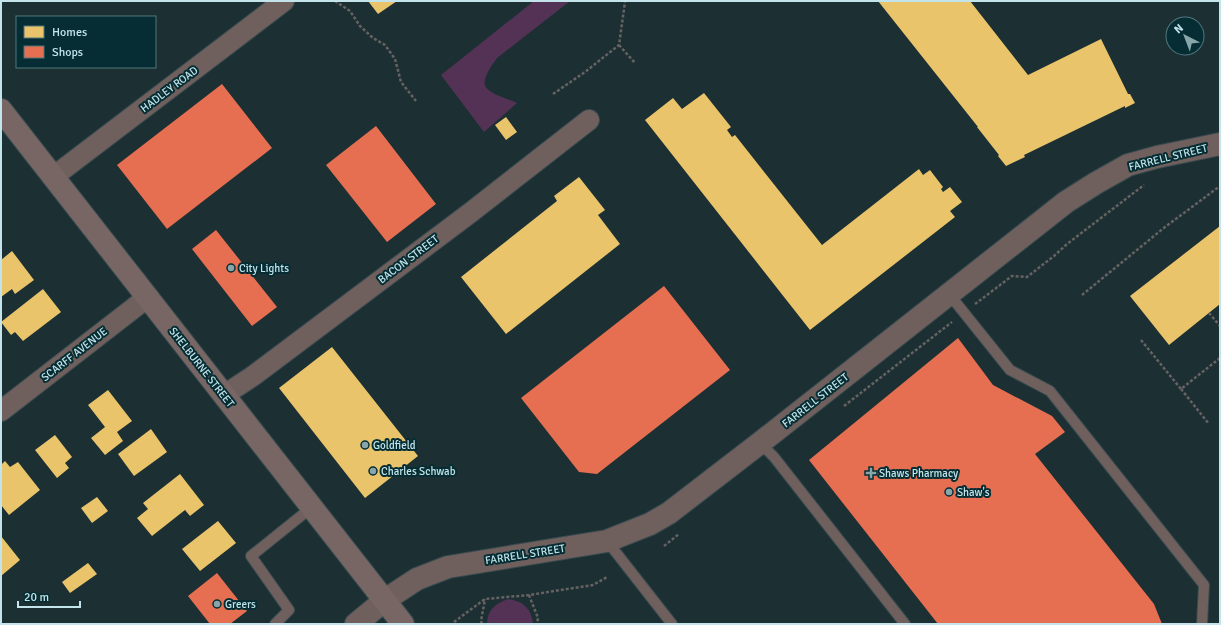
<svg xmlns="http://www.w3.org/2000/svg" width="1221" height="625" viewBox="0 0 1221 625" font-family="Signika,sans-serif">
<rect width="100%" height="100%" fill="#1c3034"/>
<!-- green -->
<path fill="#533255" d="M534,1h36l-73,57c-24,33 -11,32 20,45l-33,29 -43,-57z
M508,599c15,2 24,10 25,25h-46c0,-14 9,-21 21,-25z"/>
<!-- homes -->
<path fill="#e9c46a" d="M368,1h29l-19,13z
M878,1h92l58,74 73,-36 27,55h2l5,9 -10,5v-2l-101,49 1,2 -19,9 -8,-10 1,-1 -22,-28h1z
M704,93l27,34 -4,3 5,7 3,-2 87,110 97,-76 4,6 7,-5 13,17 -2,2 2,3 7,-5 12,15 -12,9 5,6 -145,113 -165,-210 28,-22 9,11z
M506,117l11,15 -11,8 -11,-15z
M579,177l26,33 -7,5 22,29 -114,90 -45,-57 96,-76 -3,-5z
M1220,226v78l-51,41 -39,-49z
M12,251l22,29 -19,14 -3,-5 -11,8v-37z
M43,289l18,23 -38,29 -8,-9 -4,3 -10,-13z
M332,347l86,109 -53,42 -86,-110z
M108,390l24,31 -15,11 6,9 -18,14 -14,-17 14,-11 -17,-22z
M151,429l16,23 -33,24 -16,-22z
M55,435l17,22 -7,6 4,5 -12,10 -22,-28z
M5,461l5,6 8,-5 22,28 -31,25 -8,-10v-40z
M180,474l24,31 -14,11 -5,-6 -33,26 -15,-18 11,-9 -5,-6z
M97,497l11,14 -16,12 -11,-15z
M218,521l18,22 -36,28 -18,-22z
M1,536l19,24 -19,16z
M88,563l9,11 -27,19 -8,-11z"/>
<!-- shops -->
<path fill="#e76f51" d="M222,84l50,64 -105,81 -50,-64z
M376,126l60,78 -49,38 -61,-77z
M216,230l61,77 -25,19 -60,-77z
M664,286l66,84 -133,104 -18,-2 -58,-74z
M958,338l35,47 59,31 13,16 -30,22 119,150 8,20h-224l-129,-164z
M217,573l30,38 -17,13h-20l-22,-28z"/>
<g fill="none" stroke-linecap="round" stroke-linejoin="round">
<!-- service casing -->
<g stroke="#384b4f" stroke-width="12">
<path id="service" d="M949,294l61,76 40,21 154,194 -2,39
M760,443l14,14 131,167
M607,541l65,83
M275,624l14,-14 -38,-54 61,-49"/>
</g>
<!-- minor casing -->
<g stroke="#384b4f" stroke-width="22">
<path id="minor" d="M53,177l231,-176
M224,395l29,-19 217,-163 119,-93
M1,411l147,-114"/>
</g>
<!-- tertiary casing -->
<g stroke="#384b4f" stroke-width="24">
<path id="tertiary" d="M385,600l32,-21 31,-12 159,-26 43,-17 19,-11 91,-70 306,-241 30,-19 32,-18 29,-8 63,-13"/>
</g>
<!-- secondary casing -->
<g stroke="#384b4f" stroke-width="24">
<path id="secondary" d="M356,624l29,-24"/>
</g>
<!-- primary casing -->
<g stroke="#384b4f" stroke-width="24">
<path id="primary" d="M1,110l402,514"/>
</g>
<!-- path -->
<path stroke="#676262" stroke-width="2.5" stroke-dasharray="3 2" stroke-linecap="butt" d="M335,1l15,10 10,15 13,12 12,7 10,14 6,23 15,19
M619,45l16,18
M553,94l32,-22 34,-27 6,-43
M1082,295l83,-68 55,-41
M975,304l37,-28 15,1 27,-21 13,-12 77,-59
M1209,313l11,13
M1141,340l40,49 39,-31
M1181,389l28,35
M844,406l108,-84
M664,546l15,-12
M529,595l9,23 -1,6
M454,622l31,-23 44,-4 64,-10 14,-8
M482,624l-1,-3 4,-22"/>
<!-- service -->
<use href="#service" stroke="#6f5f5d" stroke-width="10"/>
<!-- minor -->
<use href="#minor" stroke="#6f5f5d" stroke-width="20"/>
<!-- tertiary -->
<use href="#tertiary" stroke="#6f5f5d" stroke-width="22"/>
<!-- secondary -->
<use href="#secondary" stroke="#6f605e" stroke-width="22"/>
<!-- primary -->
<use href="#primary" stroke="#786664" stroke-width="22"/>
</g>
<!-- markers -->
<g fill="#88a5aa" stroke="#052d33" stroke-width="1.5">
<circle cx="231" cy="268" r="4"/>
<circle cx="365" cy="445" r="4"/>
<circle cx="373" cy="471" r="4"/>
<path d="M869 467h4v4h4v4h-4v4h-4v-4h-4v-4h4z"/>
<circle cx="949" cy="492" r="4"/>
<circle cx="217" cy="604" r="4"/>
</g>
<g text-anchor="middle" stroke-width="4" stroke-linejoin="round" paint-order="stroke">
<!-- street labels -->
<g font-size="11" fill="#c2e4ea" stroke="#052d33">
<text transform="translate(169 89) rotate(-37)" y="4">HADLEY ROAD</text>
<text transform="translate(1168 157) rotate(-14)" y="4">FARRELL STREET</text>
<text transform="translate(408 259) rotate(-37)" y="4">BACON STREET</text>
<text transform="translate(74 354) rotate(-38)" y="4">SCARFF AVENUE</text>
<text transform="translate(202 367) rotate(52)" y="4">SHELBURNE STREET</text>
<text transform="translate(815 400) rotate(-38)" y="4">FARRELL STREET</text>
<text transform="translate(525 554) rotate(-9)" y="4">FARRELL STREET</text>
</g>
<!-- poi labels -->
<g font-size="11" fill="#c2e4ea" stroke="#052d33" text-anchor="start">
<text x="239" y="272">City Lights</text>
<text x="373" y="449">Goldfield</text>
<text x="381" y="475">Charles Schwab</text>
<text x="879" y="477">Shaws Pharmacy</text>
<text x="957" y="496">Shaw's</text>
<text x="225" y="608">Greers</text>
</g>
</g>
<!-- border -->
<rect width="1221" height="625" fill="none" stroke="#c2e4ea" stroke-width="4"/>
<!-- legend -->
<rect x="16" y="16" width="140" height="52" fill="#052d33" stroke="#51767c"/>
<rect x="24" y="26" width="20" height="12" fill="#e9c46a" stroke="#51767c"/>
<text x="52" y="36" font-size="12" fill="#c2e4ea">Homes</text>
<rect x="24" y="46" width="20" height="12" fill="#e76f51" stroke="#51767c"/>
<text x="52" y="56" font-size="12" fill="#c2e4ea">Shops</text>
<!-- north arrow -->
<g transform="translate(1185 36) rotate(318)"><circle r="19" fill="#052d33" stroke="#51767c"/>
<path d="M0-3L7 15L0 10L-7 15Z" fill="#88a5aa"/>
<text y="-6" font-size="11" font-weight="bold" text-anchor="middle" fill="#c2e4ea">N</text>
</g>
<!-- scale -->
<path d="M18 601v6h62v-6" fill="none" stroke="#c2e4ea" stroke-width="2"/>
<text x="24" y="601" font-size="12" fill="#c2e4ea" stroke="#052d33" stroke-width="3" paint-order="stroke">20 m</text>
</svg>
